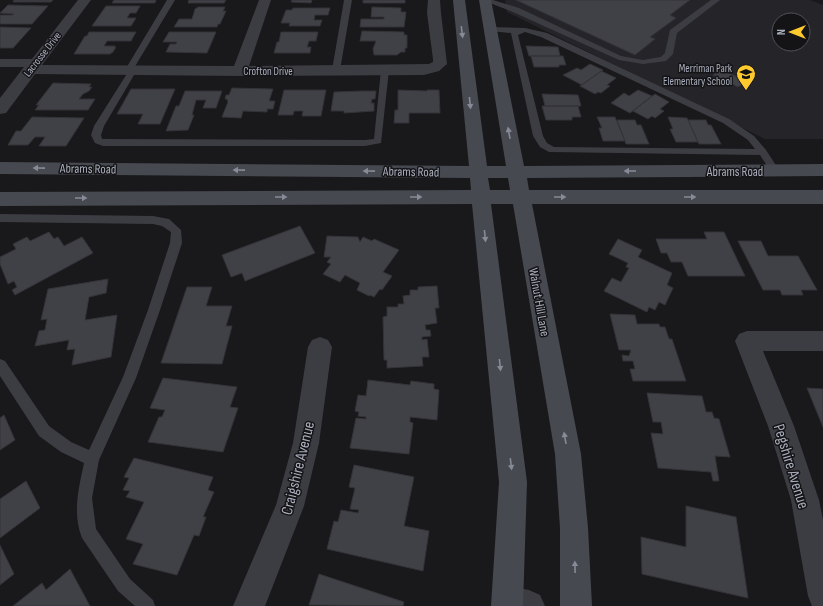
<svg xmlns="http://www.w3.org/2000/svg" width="823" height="606" viewBox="0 0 823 606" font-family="'Sofia Sans Condensed',sans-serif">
<rect width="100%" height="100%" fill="#19191b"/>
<!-- built -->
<path fill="#252529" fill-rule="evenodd" d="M505,0h305l13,5v134h-58l-258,-127zM779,20h24v24h-24z"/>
<!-- building -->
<path fill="#404146" stroke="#333338" d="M14,0h39l-2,2h-38z
M114,0h42l-1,3h-43z
M189,0h37l-2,3h-36z
M292,0h20l-1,3 -20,-1z
M363,0h42v3h-42z
M516,0h174l-20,15 6,3 -26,19 5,2 -20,16z
M8,5l40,1 -16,18h-32v-9h12l2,-1 -14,-1z
M106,6h34l-4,7h-6l-3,5h9l-5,8h-39z
M198,7h27l-2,4h3l-6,13h-2l-1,3h-43l5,-8h13l3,-10z
M372,7l29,1v4h5l-2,15h-44l1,-8h23v-2h-13z
M293,8h37l-2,7h-13l-1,5h8l-2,6h-31l1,-3h-9l5,-13h6z
M0,27l31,1 -18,20h-13z
M362,31l42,1v3h3v13h-2v4h-4l-4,3h-23l-1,-6 3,-8h-16z
M89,32h47l-5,9h-24l-3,5h11l-1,1h2l-3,5 -3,2h-36l11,-18h2z
M169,32h47l-9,21 -41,-1 4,-8h6l1,-2h-14z
M281,32h37l-2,9h-7l-2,6h4l-1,6h-36l3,-11h2z
M526,46l32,1 2,9h-31z
M531,56h32l3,9h-7v2h-25z
M590,64l13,6 -21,15 -19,-10 14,-7 4,2z
M721,69l18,9 8,3 -9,6 -25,-12z
M601,71l15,7 -9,7 3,1 -9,7 -3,-1 -3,2 -15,-8z
M53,83l38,1 -2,3h3l-3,4 -6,3 -4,5h16l-7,11h-53l4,-5h-3z
M232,88l41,1 -4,12h6l-2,8h-6v3l-24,-1 -2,7 -19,-1 6,-15 -1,-3h-2l1,-4h3z
M131,89h44l-15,35h-22l5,-10h-26z
M284,90h42l-5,26h-19l1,-5h-9l-1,4h-15z
M398,90l29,1v-1h12l1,23h-31v10h-15l1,-13h3z
M638,90l14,6 -22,17 -19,-10 13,-10 5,3z
M185,91h37l-6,17h-13l3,-8h-10l-4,15h2l-6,15 -22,1 10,-25h3z
M362,91h14l-1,8h-3l-1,4h3v8l-30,2v-2h-13l3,-19z
M542,94l36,1 3,11h-36z
M655,94l14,8 -9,7 4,2 -9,7 -3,-2 -4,3 -15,-8z
M542,106h36l3,11h-9v3h-26z
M32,117l52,1 -18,28h-27l6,-9h-10l-7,8h-20l8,-14h5z
M597,117h18l10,24h-22l-4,-13h3z
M668,117l19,1 11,24h-22l-6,-13h3z
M617,120h18l2,5h4l8,19h-23z
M688,120h18l2,5h3l10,19h-22z
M300,226l15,27 -70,28 -3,-8 -11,4 -9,-22z
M49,232l5,7 4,-2 6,9 18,-9 11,16 -78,42 -3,-5 5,-3 -3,-6 -6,3 -8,-20v-7l16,-8 -3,-5 14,-7 3,4z
M704,232h20l21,44h-57l-6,-14h-11l-4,-9h-6l-5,-14h51z
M327,236l31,1 2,5 3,-5 9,4 2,-2 25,11 -16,22 9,4 -10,14 -2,-1 -6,8 -4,-2 -1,1 -12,-6 3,-7 -15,-8 -5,7 -17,-8 8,-10 -4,-2 4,-5h-7z
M618,239l24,11 -4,7 34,16 -5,12 6,3 -8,17 -6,-3 -4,8 -6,-3 -2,5 -43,-21 8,-13 9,4 8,-14 -3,-1 2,-4 -19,-9z
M738,241h23l7,15h30l19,34h-16l2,5h-21l-2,-5h-17z
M108,279l-2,14 -17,4 -4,23 32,-5 -6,42 -39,8 3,-16 -8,1 2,-10 -34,6 4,-15 6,-1 2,-11 -6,1 7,-31z
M437,286l2,22h-4l2,15 -12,2 1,5h4l1,6 -9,1v3l5,-1 2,18h-7l1,9 -36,2v-8h-3l-1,-43 4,-1v-9h11v-3h6l-1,-8 7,-1v-5h8v-3z
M187,287h25l-6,19h26l-6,20h6l-10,38 -61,-1z
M610,314l25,1 2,9h22l1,3h5l4,12h3l14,42h-53l-3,-12h5l-2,-8h-10l-1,-6 7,1 2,-6h-12z
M163,378l74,9 -7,20 8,1 -15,44 -75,-10 11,-25h3l3,-7 -15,-2z
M368,380l42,5 1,-4 23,3v5l5,1 -2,30 -27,-3v5l3,1 -4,31 -59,-6 6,-30 10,1v-2l-8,-1 1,-4 -4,-1 3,-16 8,1z
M807,388l16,1v38z
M647,393l55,3 4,16h6l2,6 5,1 11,38 -15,-1 4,25h-6l-2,-9 -53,-4 -7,-35 12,1 -2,-12h-8z
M4,415l11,25 -15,10v-32z
M134,458l79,19 -5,13 6,2 -11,25h3l-7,19 -5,-1 -17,40 -44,-11 10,-20 -17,-5 18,-37 -18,-5 4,-6 -7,-1 6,-12 -5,-1z
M354,465l60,12 -10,49 25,5 -6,40 -96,-22 7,-28 4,1 3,-12 17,3 1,-3 -9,-1 5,-21 -6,-1z
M26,481l14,27 -40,30v-39z
M686,506l50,11 12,81 -106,-24 -1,-37 45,10z
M0,545l14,29 -14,11z
M70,569l20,37h-77l29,-23 4,7z
M319,574l85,28 -1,4 -94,-1z"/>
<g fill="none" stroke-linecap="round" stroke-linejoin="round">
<!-- lane -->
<path fill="#3c3c43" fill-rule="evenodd" d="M167,0h8l-41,68 3,2 -33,56 -3,9 1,4 263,1 9,-1 7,-69 4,-2 4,2 -8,73 -16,3h-262l-8,-3 -4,-8 3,-9 34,-54 -3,-2z
M344,0h8l-12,70 -4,2 -4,-2z
M482,0h11l26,8 102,48 22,4 18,-3 4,-4 5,-23 41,-30h9l-43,33 -4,21 -7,7 -23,3 -24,-4 -106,-48z
M487,27l38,1 22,5 182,86 25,17 12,14 13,20 -5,3 -3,-1 -11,-17 -211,-3 -9,-5 -7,-11 -22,-103 -21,-2 -4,-2zM525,32l16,5 182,86 25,17 7,9 -201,-2 -7,-4 -4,-7 -25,-101z
M0,214l153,2 16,3 12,11 1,13 -22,67 -24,68 -37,82 -7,38 4,31 34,50 23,21 2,6h-20l-17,-15 -36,-53c-10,-25 -3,-51 2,-75l-23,-11 -22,-16 -39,-60v-17l5,2 44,65 22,16 18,8 34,-73 25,-67 22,-67 1,-11 -9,-6 -9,-2 -153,-2z"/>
<!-- street -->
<path fill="#3c3c43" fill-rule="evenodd" d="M78,0h13l-49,65 192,1 25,-66h12l-22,66 180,-2 4,-2v-3l-6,-46 1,-13h12l1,13 6,51 -8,7 -15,4 -184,1 -205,-2 -29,39 -6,1v-16l24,-31h-24v-8h32z
M747,331h76v20h-60l31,75 25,74 4,20v86h-11l-4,-10 -17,-96 -23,-74 -33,-85 4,-7z
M320,337l8,3 4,7 -13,96 -15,63 -39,100h-32l43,-101 17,-62 15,-96 4,-7z
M508,586l21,4 11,5 5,11h-50l-2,-5 4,-11z"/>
<!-- secondary -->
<path fill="#474951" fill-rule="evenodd" d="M453,0h12l22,166h19l-27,-166h12l33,166 299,-2v12l-296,2 2,12h294v14h-291l49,250 7,74 4,78h-32v-78l-5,-74 -42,-250h-22l36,278 -4,124h-32l8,-124 -27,-278 -472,2v-14l471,-2 -1,-12 -470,-4v-12l469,4zM488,178h20l2,12h-20z"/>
</g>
<!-- one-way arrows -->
<defs><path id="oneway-solid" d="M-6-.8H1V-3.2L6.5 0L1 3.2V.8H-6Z"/></defs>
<g fill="#878b97">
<use href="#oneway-solid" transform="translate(462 32) rotate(83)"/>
<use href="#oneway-solid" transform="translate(470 103) rotate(84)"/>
<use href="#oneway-solid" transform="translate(509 133) rotate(-100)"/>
<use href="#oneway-solid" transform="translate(39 168) rotate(-179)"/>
<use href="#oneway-solid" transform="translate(239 170) rotate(-179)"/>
<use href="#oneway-solid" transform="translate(369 171) rotate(-179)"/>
<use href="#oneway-solid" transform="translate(630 171) rotate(180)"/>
<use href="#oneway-solid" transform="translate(281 197)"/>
<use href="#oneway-solid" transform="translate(416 197)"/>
<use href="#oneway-solid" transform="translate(560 197)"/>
<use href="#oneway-solid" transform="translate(690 197)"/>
<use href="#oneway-solid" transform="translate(81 198)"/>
<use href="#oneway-solid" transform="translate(485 236) rotate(84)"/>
<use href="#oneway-solid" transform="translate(500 365) rotate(84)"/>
<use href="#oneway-solid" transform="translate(565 438) rotate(-100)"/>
<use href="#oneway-solid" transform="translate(511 464) rotate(83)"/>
<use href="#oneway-solid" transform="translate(575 567) rotate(-91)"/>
</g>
<!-- icons -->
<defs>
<g id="school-pin" transform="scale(1)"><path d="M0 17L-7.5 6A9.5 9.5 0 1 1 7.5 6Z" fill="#ffca2d" stroke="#141417"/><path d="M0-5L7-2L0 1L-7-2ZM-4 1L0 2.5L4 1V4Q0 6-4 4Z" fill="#111"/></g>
</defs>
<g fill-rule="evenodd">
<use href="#school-pin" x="746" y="74"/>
</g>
<g text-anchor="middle" stroke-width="3" stroke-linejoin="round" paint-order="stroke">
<!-- far-street labels -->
<g font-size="11" fill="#aaaebc" stroke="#141417">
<text transform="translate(42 54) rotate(-52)" y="4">Lacrosse Drive</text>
<text x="268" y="75">Crofton Drive</text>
</g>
<!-- far-poi labels -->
<g font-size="11" fill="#aaaebc" stroke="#141417" text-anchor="end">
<text x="732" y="72">Merriman Park<tspan x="732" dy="13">Elementary School</tspan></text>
</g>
<!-- street labels -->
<g font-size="13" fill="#aaaebc" stroke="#141417">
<text transform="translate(88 168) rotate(1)" y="5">Abrams Road</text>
<text transform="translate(411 171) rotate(1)" y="5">Abrams Road</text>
<text x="735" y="176">Abrams Road</text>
<text transform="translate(540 302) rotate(80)" y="5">Walnut Hill Lane</text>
</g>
<!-- near-street labels -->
<g font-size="16" fill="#aaaebc" stroke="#141417">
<text transform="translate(792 466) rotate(73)" y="6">Pegshire Avenue</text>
<text transform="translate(297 468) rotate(-76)" y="6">Craigshire Avenue</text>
</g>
</g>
<!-- north arrow -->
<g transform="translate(791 32) rotate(270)"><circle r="19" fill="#141417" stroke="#505259"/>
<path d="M0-3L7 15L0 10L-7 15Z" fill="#ffca2d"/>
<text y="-6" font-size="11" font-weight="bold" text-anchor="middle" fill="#aaaebc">N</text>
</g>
</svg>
